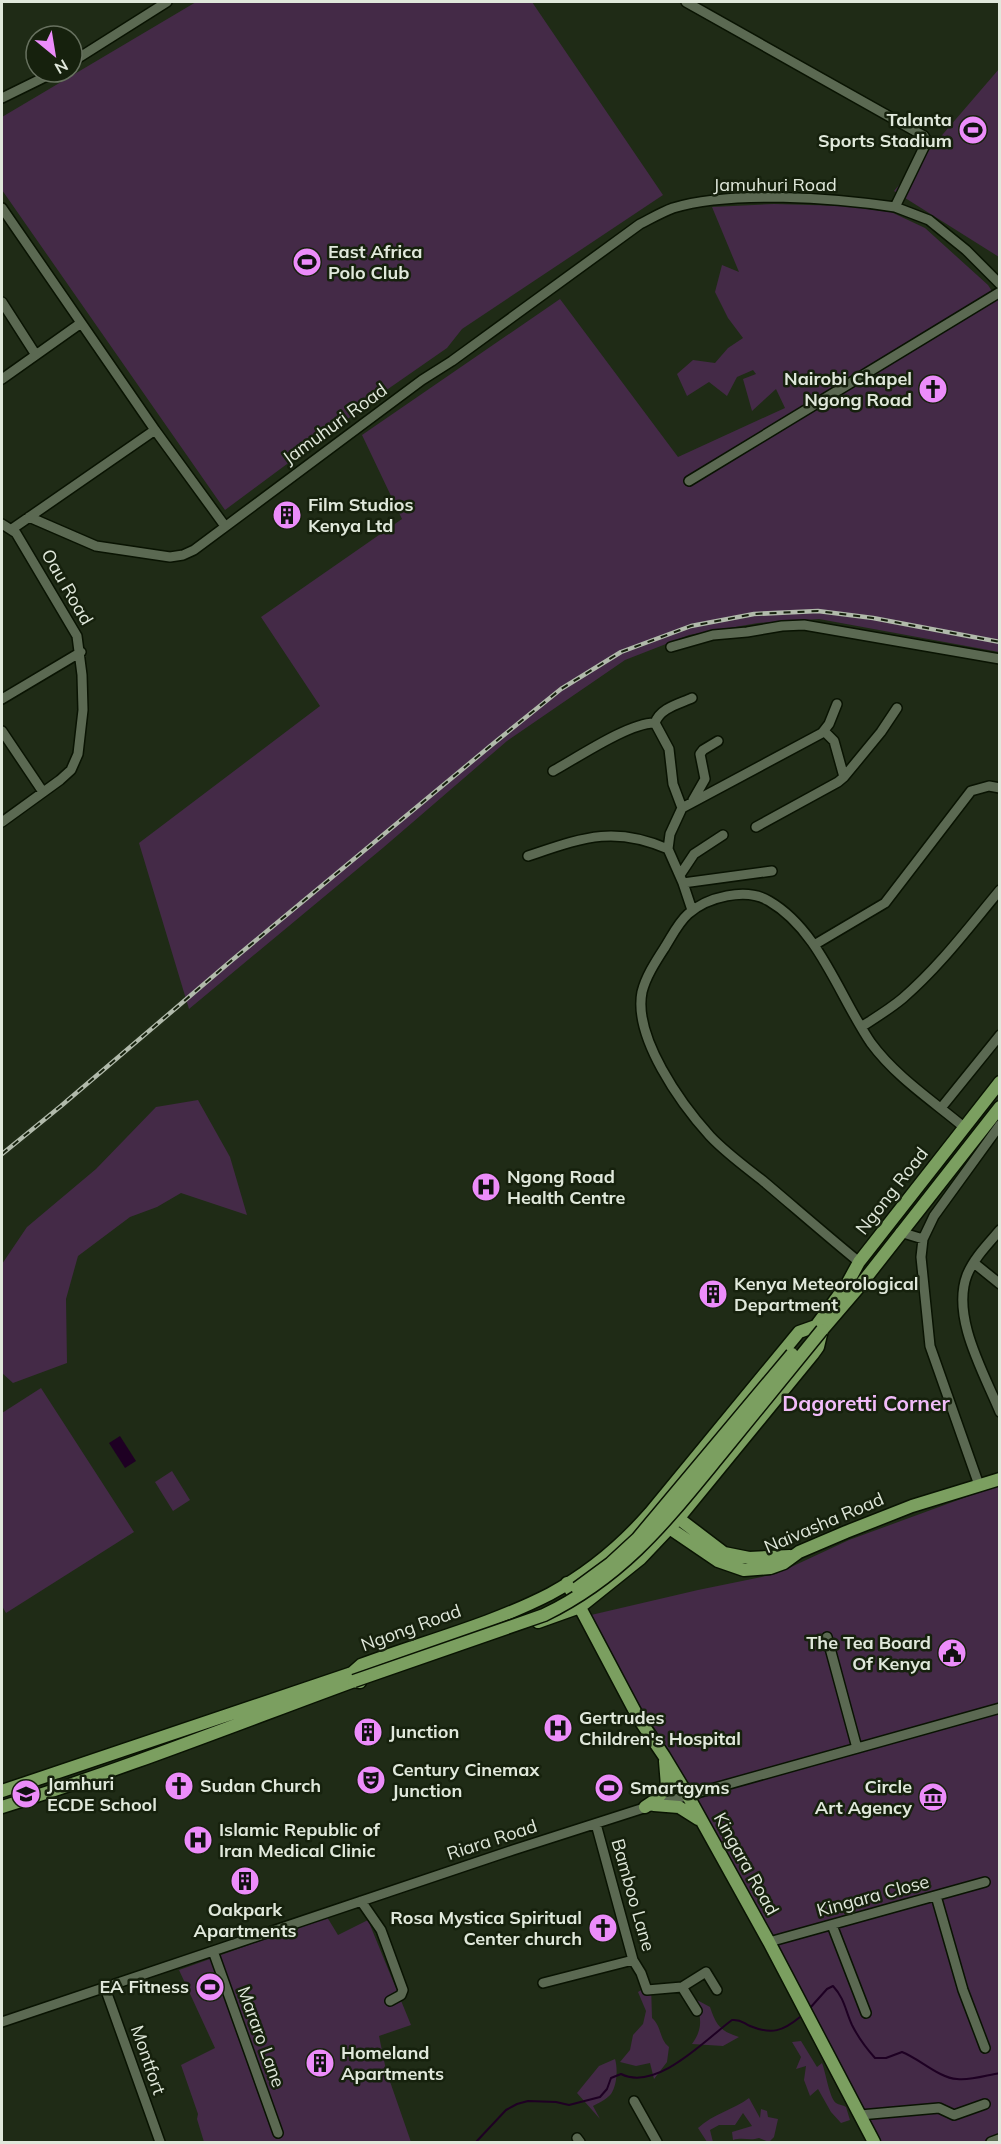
<svg xmlns="http://www.w3.org/2000/svg" width="1001" height="2144" viewBox="0 0 1001 2144" font-family="Mulish,sans-serif">
<rect width="100%" height="100%" fill="#1f2b16"/>
<!-- green -->
<path fill="#442a47" d="M196,2h336l131,193 -201,134 -15,19 -59,41 -163,121 -223,-320v-73z
M999,69v188l-105,-66z
M774,204l72,2 45,6 34,16 63,57 11,17v350l-180,-33 -61,4 -69,12 -64,25 -118,81 -123,106 -195,162 -50,-166 181,-137 -59,-89 141,-98 -40,-84 198,-136 118,158 107,-49 -9,-19 -24,22 -9,-32 13,-5 -3,-4 -16,7 -10,19 -18,-14 -22,14 -10,-22 16,-14 22,3 13,-15 15,-10 -15,-20 -13,-26 7,-27 17,7 -27,-65z
M198,1100l32,57 17,58 -66,-22 -24,14 -27,10 -52,39 -12,43 1,64 -54,20 -11,-10v-109l25,-37 69,-58 60,-62z
M41,1388l93,144 -128,81 -4,-7v-193z
M172,1471l18,29 -17,11 -18,-29z
M999,1485v657h-122l-181,-335 -35,-69 -33,-51 -37,-72 107,-25 78,-16 73,-34z
M327,1917l11,18 30,-15 43,105 -32,11 7,34 25,72h-207l-7,-23 1,-5 -17,-49 34,-17 -36,-78z
M651,1984l1,34c10,9 7,21 17,29l-2,15 -13,17 -4,-16 -14,3 -16,-4 10,-12 3,-15 10,-11 3,-13 -8,-19z
M697,2000l13,7c6,18 10,24 29,30l-16,9 -31,-2c12,-17 8,-25 5,-44z
M801,2041l16,26 5,-4c4,10 7,34 14,40 3,2 7,2 10,4l4,13 -9,3 -10,-11 -13,-23 -8,7 -6,-16 2,-14 -10,3 5,-12 -9,-15z
M615,2059c3,10 2,26 -4,35 -4,5 -12,9 -18,12l7,13 -23,-26 22,-27z
M749,2098l11,20 1,-9 6,2 1,6 10,2 -4,18 -5,5 -10,-4c-9,3 -16,-1 -26,2l-1,-8 20,-6 -9,-13 -8,12h-16l-9,5 3,12h-6l-9,-14c15,-14 35,-18 51,-30z"/>
<!-- water -->
<path fill="#1e0023" d="M120,1436l16,25 -11,7 -16,-25z"/>
<g fill="none" stroke-linecap="round" stroke-linejoin="round">
<!-- stream -->
<path stroke="#1e0023" stroke-width="2" d="M810,2008l17,-19 6,-3c12,13 12,24 19,39 6,12 14,23 23,33h11l16,-6c18,7 37,26 55,27 13,2 30,-4 43,-6
M476,2142l30,-32 11,-6 11,-3 28,1 13,3 31,-8 7,-8 4,-11 10,-4c36,18 85,-35 111,-54 9,-1 11,3 18,6 22,9 33,5 50,-9"/>
<!-- minor casing -->
<g stroke="#091302" stroke-width="12">
<path id="minor" d="M72,62l95,-60
M2,98l53,-26
M895,207l34,13 37,30 34,34
M2,208l153,222 70,96
M2,302l34,53
M2,379l79,-56
M689,481l311,-189
M29,517l67,29 74,11 13,-2 11,-5 228,-170 30,-19 188,-137c10,-5 22,-12 33,-16 59,-18 161,-10 222,-1l32,-66 -3,-5 -238,-134
M2,524l14,9 61,103 5,39 1,35 -5,44 -7,16 -11,10 -58,42
M12,529l143,-99
M671,647l42,-12 34,-3 35,-6 22,-1 196,34
M2,699l79,-47
M2,731l41,61
M553,771c24,-13 77,-49 102,-48
M844,777l37,-45 16,-24
M693,800l12,-21 -5,-25 3,-4 15,-9
M682,808l-9,-24 -4,-35 -14,-26c5,-15 24,-19 37,-25
M756,827l82,-45 6,-5 -10,-36 -10,-10
M528,856c54,-18 85,-31 140,-7
M680,875l14,-21 29,-19
M683,883l89,-12
M692,910l-9,-27 -15,-34 2,-15 12,-26 140,-75 7,-9 8,-20
M814,945l71,-42 86,-112 18,-5 11,2
M861,1027c14,-9 29,-18 42,-29 37,-32 66,-71 97,-108
M941,1108l59,-73
M1000,1230c-12,14 -26,28 -33,45 -16,42 17,98 33,137
M900,1232l23,7
M859,1262c-33,-27 -65,-55 -97,-82 -18,-14 -37,-28 -52,-44 -29,-32 -77,-99 -68,-144 4,-16 14,-31 23,-45 7,-11 13,-24 23,-33 19,-17 58,-27 81,-13 50,29 70,95 102,142 25,34 62,58 94,85
M974,1263l26,21
M979,1485l-49,-139 -9,-89 2,-18 11,-23 66,-91
M827,1637l30,111
M596,1824l37,136 8,13 6,17 35,-3 24,-15 11,18
M936,1896l27,94 22,58
M361,1901l20,29 22,60 -2,5 -11,6
M832,1925l34,88
M769,1942l216,-60
M213,1951l65,182
M543,1983l90,-23
M682,1987l15,24
M105,1988l55,154
M2,2022l511,-172 134,-43 353,-99
M634,2101l23,41
M860,2115l79,-7 15,7 31,-11
M577,2138l3,4
M991,2142l8,-3 1,2"/>
</g>
<!-- major casing -->
<g stroke="#091302" stroke-width="15">
<path id="major" d="M674,1515l50,38 25,5 41,-2
M665,1525l53,36 26,9 26,-2 14,-5 15,-11 47,-20 66,-26 88,-27
M567,1583l72,136 25,37 24,40 81,146 105,200
M538,1622l42,-15 60,-48 38,-40 135,-165 5,-7 4,-17 36,-42 142,-181
M2,1791l350,-118 9,-8c62,-23 131,-41 189,-71 37,-20 72,-49 100,-81l149,-181 17,-6 31,-42 12,-22 141,-180
M654,1805l25,2 19,12
M2,1807c119,-37 235,-83 352,-126l6,1
M645,1807l12,-8 10,-13 -2,-25"/>
</g>
<!-- minor -->
<use href="#minor" stroke="#5b6952" stroke-width="9"/>
<!-- major -->
<use href="#major" stroke="#7b9f60" stroke-width="12"/>
<!-- rail casing -->
<g stroke="#b1baab" stroke-width="4.5">
<path id="rail" d="M2,1154l59,-48 170,-145 263,-218 67,-54 60,-37 70,-26 63,-12 64,-3 55,7 127,24"/>
</g>
<!-- rail -->
<use href="#rail" stroke="#16210d" stroke-width="2" stroke-dasharray="7" stroke-linecap="butt"/>
<!-- major-bridge casing -->
<g stroke="#091302" stroke-width="15" stroke-linecap="butt">
<path id="major-bridge" d="M577,1588l34,-25 26,-24 155,-185
M354,1681l190,-66c80,-39 122,-94 177,-161 33,-41 67,-82 101,-124"/>
</g>
<!-- major-bridge -->
<use href="#major-bridge" stroke="#7b9f60" stroke-width="12"/>
</g>
<!-- icons -->
<defs>
<g id="stadium-disc" transform="scale(1.5)"><circle r="9.5" fill="#ec8cfa" stroke="#16210d"/><path d="M0-5a6.5 5 0 1 0 0 10a6.5 5 0 1 0 0-10ZM-3.5-1.8h7v3.6h-7Z" fill="#111"/></g>
<g id="church-disc" transform="scale(1.5)"><circle r="9.5" fill="#ec8cfa" stroke="#16210d"/><path d="M-1.2-6h2.4v3.5h3.3v2.4h-3.3V6h-2.4V-.1h-3.3v-2.4h3.3Z" fill="#111"/></g>
<g id="building-disc" transform="scale(1.5)"><circle r="9.5" fill="#ec8cfa" stroke="#16210d"/><path d="M-4-6H4V6H1V3H-1V6H-4ZM-2.5-4.3h1.7v1.8h-1.7ZM.8-4.3h1.7v1.8H.8ZM-2.5-1h1.7V.8h-1.7ZM.8-1h1.7V.8H.8Z" fill="#111"/></g>
<g id="hospital-disc" transform="scale(1.5)"><circle r="9.5" fill="#ec8cfa" stroke="#16210d"/><path d="M-5-5h3v3.5h4V-5h3V5h-3V1.5h-4V5h-3Z" fill="#111"/></g>
<g id="civic-disc" transform="scale(1.5)"><circle r="9.5" fill="#ec8cfa" stroke="#16210d"/><path d="M-.6-6.5H3V-4.5H.6V-3L4-1V1h2V6H-6V1h2V-1L-.6-3ZM-1.2 2.5V6h2.4V2.5Z" fill="#111"/></g>
<g id="theatre-disc" transform="scale(1.5)"><circle r="9.5" fill="#ec8cfa" stroke="#16210d"/><path d="M-5-5.5Q0-4 5-5.5V0Q5 5 0 6Q-5 5-5 0ZM-3.3-2.5H-1v1.5H-3.3ZM1-2.5H3.3v1.5H1ZM-2.8 1Q0 5.5 2.8 1Z" fill="#111"/></g>
<g id="school-disc" transform="scale(1.5)"><circle r="9.5" fill="#ec8cfa" stroke="#16210d"/><path d="M0-5L7-2L0 1L-7-2ZM-4 1L0 2.5L4 1V4Q0 6-4 4Z" fill="#111"/></g>
<g id="museum-disc" transform="scale(1.5)"><circle r="9.5" fill="#ec8cfa" stroke="#16210d"/><path d="M0-6L6-3V-2H-6V-3ZM-5-1h2V3h-2ZM-1-1h2V3h-2ZM3-1h2V3H3ZM-6 4H6V6H-6Z" fill="#111"/></g>
</defs>
<g fill-rule="evenodd">
<use href="#stadium-disc" x="973" y="130"/>
<use href="#stadium-disc" x="307" y="262"/>
<use href="#church-disc" x="933" y="389"/>
<use href="#building-disc" x="287" y="515"/>
<use href="#hospital-disc" x="486" y="1187"/>
<use href="#building-disc" x="713" y="1294"/>
<use href="#civic-disc" x="952" y="1653"/>
<use href="#hospital-disc" x="558" y="1728"/>
<use href="#building-disc" x="368" y="1732"/>
<use href="#theatre-disc" x="371" y="1780"/>
<use href="#church-disc" x="179" y="1786"/>
<use href="#stadium-disc" x="609" y="1788"/>
<use href="#school-disc" x="26" y="1794"/>
<use href="#museum-disc" x="933" y="1797"/>
<use href="#hospital-disc" x="198" y="1840"/>
<use href="#building-disc" x="245" y="1881"/>
<use href="#church-disc" x="603" y="1928"/>
<use href="#stadium-disc" x="210" y="1987"/>
<use href="#building-disc" x="320" y="2063"/>
</g>
<g text-anchor="middle" stroke-width="5" stroke-linejoin="round" paint-order="stroke">
<!-- poi labels -->
<g font-size="18" font-weight="bold" fill="#e0e8db" stroke="#16210d" text-anchor="start">
<text x="952" y="126" text-anchor="end">Talanta<tspan x="952" dy="21">Sports Stadium</tspan></text>
<text x="328" y="258">East Africa<tspan x="328" dy="21">Polo Club</tspan></text>
<text x="912" y="385" text-anchor="end">Nairobi Chapel<tspan x="912" dy="21">Ngong Road</tspan></text>
<text x="308" y="511">Film Studios<tspan x="308" dy="21">Kenya Ltd</tspan></text>
<text x="507" y="1183">Ngong Road<tspan x="507" dy="21">Health Centre</tspan></text>
<text x="734" y="1290">Kenya Meteorological<tspan x="734" dy="21">Department</tspan></text>
<text x="931" y="1649" text-anchor="end">The Tea Board<tspan x="931" dy="21">Of Kenya</tspan></text>
<text x="579" y="1724">Gertrudes<tspan x="579" dy="21">Children's Hospital</tspan></text>
<text x="389" y="1738">Junction</text>
<text x="392" y="1776">Century Cinemax<tspan x="392" dy="21">Junction</tspan></text>
<text x="47" y="1790">Jamhuri<tspan x="47" dy="21">ECDE School</tspan></text>
<text x="200" y="1792">Sudan Church</text>
<text x="912" y="1793" text-anchor="end">Circle<tspan x="912" dy="21">Art Agency</tspan></text>
<text x="630" y="1794">Smartgyms</text>
<text x="219" y="1836">Islamic Republic of<tspan x="219" dy="21">Iran Medical Clinic</tspan></text>
<text x="245" y="1916" text-anchor="middle">Oakpark<tspan x="245" dy="21">Apartments</tspan></text>
<text x="582" y="1924" text-anchor="end">Rosa Mystica Spiritual<tspan x="582" dy="21">Center church</tspan></text>
<text x="189" y="1993" text-anchor="end">EA Fitness</text>
<text x="341" y="2059">Homeland<tspan x="341" dy="21">Apartments</tspan></text>
</g>
<!-- street labels -->
<g font-size="18" fill="#e0e8db" stroke="#16210d">
<text x="775" y="191">Jamuhuri Road</text>
<text transform="translate(335 424) rotate(-36)" y="6">Jamuhuri Road</text>
<text transform="translate(67 587) rotate(60)" y="6">Oau Road</text>
<text transform="translate(892 1191) rotate(-52)" y="6">Ngong Road</text>
<text transform="translate(824 1523) rotate(-23)" y="6">Naivasha Road</text>
<text transform="translate(411 1628) rotate(-20)" y="6">Ngong Road</text>
<text transform="translate(492 1840) rotate(-18)" y="6">Riara Road</text>
<text transform="translate(746 1864) rotate(61)" y="6">Kingara Road</text>
<text transform="translate(633 1895) rotate(74)" y="6">Bamboo Lane</text>
<text transform="translate(873 1896) rotate(-15)" y="6">Kingara Close</text>
<text transform="translate(261 2037) rotate(70)" y="6">Mararo Lane</text>
<text transform="translate(148 2060) rotate(71)" y="6">Montfort</text>
</g>
<!-- quarter labels -->
<g font-size="21" font-weight="bold" fill="#f1bcf9" stroke="#16210d">
<text x="866" y="1411">Dagoretti Corner</text>
</g>
</g>
<!-- border -->
<rect width="1001" height="2144" fill="none" stroke="#e0e8db" stroke-width="6"/>
<!-- north arrow -->
<g transform="translate(54 54) rotate(150)"><circle r="28" fill="#16210d" stroke="#67715f" stroke-width="1.5"/>
<path d="M0-4.5L10 22L0 15L-10 22Z" fill="#ec8cfa"/>
<text y="-9" font-size="16" font-weight="bold" text-anchor="middle" fill="#e0e8db">N</text>
</g>
</svg>
